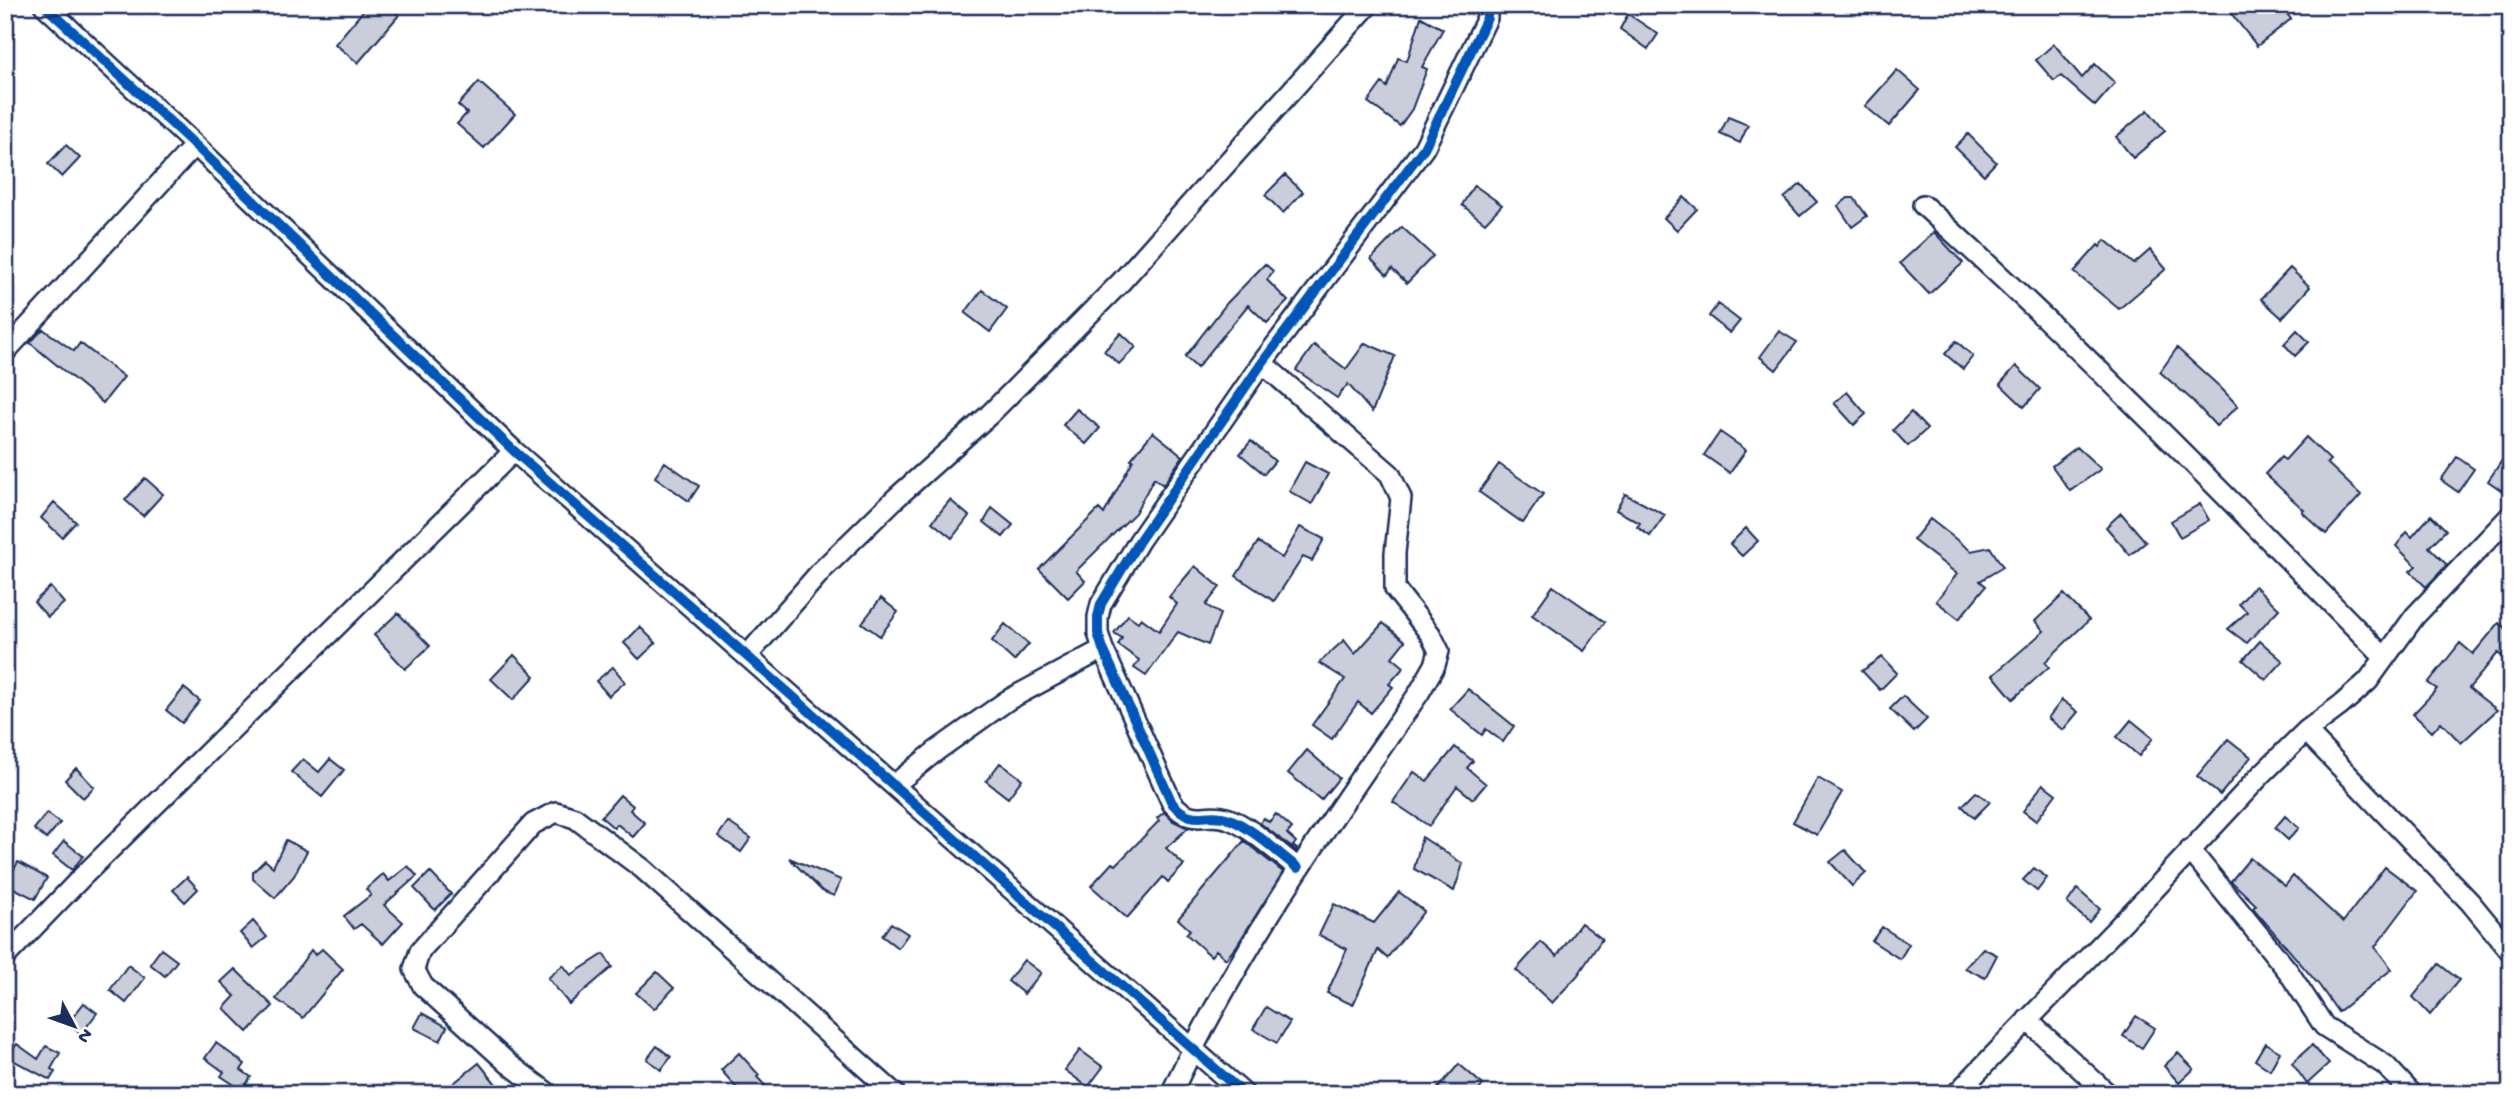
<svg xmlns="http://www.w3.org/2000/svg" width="2516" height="1099" viewBox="0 0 2516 1099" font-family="'Gochi Hand',sans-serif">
<rect width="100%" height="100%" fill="#fff"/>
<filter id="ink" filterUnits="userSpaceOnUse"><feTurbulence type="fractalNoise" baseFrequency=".0143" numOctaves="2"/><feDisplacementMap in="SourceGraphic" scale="14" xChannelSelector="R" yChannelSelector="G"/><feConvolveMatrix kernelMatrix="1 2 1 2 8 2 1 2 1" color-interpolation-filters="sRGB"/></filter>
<g filter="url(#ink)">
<!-- building -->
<path fill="#caceda" stroke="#1b2f5e" stroke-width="2" d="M368,5h19l12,10 -41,48 -23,-19z
M2240,5h40l11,14 -34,27 -26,-33z
M1628,14l30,20 -10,15 -28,-20z
M1421,17l22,12 -21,38 5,2 -15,40 -12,17 -32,-24 14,-19 5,4 11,-29 9,3z
M2054,44l28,34 13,-14 20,19 -20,23 -34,-30 -7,5 -18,-21z
M1897,70l23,20 -31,36 -24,-20z
M479,82l36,32 -31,34 -27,-24 10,-11 -9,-8z
M2148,110l17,21 -32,27 -17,-21z
M1728,117l20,8 -8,18 -20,-9z
M1968,134l28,28 -12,13 -29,-28z
M66,145l14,13 -18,19 -14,-13z
M1285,175l18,17 -20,21 -18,-18z
M1801,184l16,18 -17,14 -16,-18z
M1474,185l28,20 -17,18 -23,-18z
M1684,197l13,12 -20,21 -13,-12z
M1848,198h6l13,18 -15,11 -14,-21z
M1402,227l31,29 -26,27 -15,-14 -5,6 -16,-16z
M1934,232l29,31 -34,31 -29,-31z
M2105,240l29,24 16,-14 16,19 -47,40 -45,-37 24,-27 2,2z
M1265,264l8,7 -6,9 21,21 -21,22 -19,-18 -51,63 -12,-11 42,-54z
M2290,268l20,19 -28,31 -21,-19z
M982,290l25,19 -17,23 -25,-19z
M1718,304l22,17 -10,12 -21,-17z
M43,329l31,22 6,-8 44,34 -21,26 -73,-60z
M2297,330l12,12 -14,14 -11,-12z
M1779,331l18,11 -21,28 -16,-13z
M1121,333l15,14 -17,17 -15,-13z
M1956,341l17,15 -10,13 -18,-15z
M1365,343l30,13 -23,56 -24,-28 -11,14 -41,-28 18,-25 32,24z
M2177,348l43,39 18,19 -22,20 -24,-26 -32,-28z
M2016,366l24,23 -16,18 -24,-23z
M1847,392l19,22 -12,11 -20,-22z
M1077,409l23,19 -14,16 -23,-19z
M1911,412l16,17 -19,17 -15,-16z
M1153,432l30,24 -20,29 -9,-7 -19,35 -59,58 9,10 -17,17 -29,-29 60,-60 5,5 29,-54 -2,-1z
M1720,432l26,18 -16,23 -26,-18z
M2306,437l24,23 -3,3 34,32 -35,39 -24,-22 2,-2 -39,-36 16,-17 4,3z
M1251,441l24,20 -11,13 -24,-20z
M2077,447l24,22 -31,22 -18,-25z
M2511,447v50l-23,-16z
M2457,457l17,12 -16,23 -17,-12z
M665,462l34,24 -10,15 -34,-24z
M1305,462l23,12 -16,30 -23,-13z
M1499,464l44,30 -20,29 -44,-31z
M145,478l18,16 -20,22 -18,-16z
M1625,494l40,21 -15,21 -13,-9 3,-4 -24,-13z
M950,500l19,16 -17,22 -20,-16z
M54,502l22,20 -14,15 -21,-19z
M2200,504l9,16 -29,17 -9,-16z
M992,508l21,17 -10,12 -19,-15z
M2121,513l25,29 -16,13 -24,-28z
M2431,515l15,15 -17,17 18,18 -21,22 -16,-16 6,-5 -20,-20 11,-14 5,5z
M1930,519l41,32 19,-4 13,20 -23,14 6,5 -27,33 -23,-18 21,-27 -44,-34z
M1300,527l24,12 -12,22 -9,-4 -29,44 -38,-25 22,-34 24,16z
M1746,528l12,13 -16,15 -12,-12z
M1195,566l25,21 -14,18 14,9 -12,31 -30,-13 -32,44 -12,-8 5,-8 -21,-15 4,-7 -8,-5 14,-18 10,7 3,-4 18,13 18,-27 -8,-7z
M1553,586l52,36 -21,29 -52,-36z
M2255,586l24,23 -32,34 -19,-14 19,-17 -8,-8z
M50,587l14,16 -16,14 -14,-15z
M2064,594l25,26 -44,42 4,5 -36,32 -20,-24 51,-44 -9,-10z
M881,598l17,14 -18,24 -18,-13z
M398,613l32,33 -25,23 -31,-34z
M1383,623l22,18 -13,16 12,10 -15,17 4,3 -22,26 -13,-11 -26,37 -20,-14 33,-46 -26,-16 25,-23 11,14z
M2499,623l12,9v32l-13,-11 -29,35 28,22 -36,33 -20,-21 -9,10 -19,-18 24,-25 -9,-6 32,-40 13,11z
M1005,624l24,20 -15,17 -22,-20z
M640,627l16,16 -17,16 -15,-16z
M2260,641l23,20 -17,19 -23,-20z
M514,655l21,21 -22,24 -22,-21z
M1882,657l15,16 -17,17 -18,-19z
M613,667l12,15 -16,14 -13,-15z
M184,688l16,13 -18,22 -16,-13z
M1468,689l46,37 -11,16 -17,-13 -4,6 -32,-26z
M1903,696l24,23 -13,13 -24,-23z
M2062,700l16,12 -15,18 -15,-12z
M2131,720l22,18 -14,18 -22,-19z
M2228,739l23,18 -31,38 -23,-19z
M1455,747l18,14 -6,7 19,16 -13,15 -16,-13 -28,40 -36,-24 21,-30 13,9z
M1307,750l32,28 -18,22 -33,-27z
M303,759l16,13 11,-13 14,11 -22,27 -31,-25z
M1000,763l22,16 -14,19 -22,-17z
M76,768l18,19 -11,11 -18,-18z
M1818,778l24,14 -25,43 -24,-13z
M2043,784l13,10 -20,27 -13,-10z
M1976,792l14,10 -16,16 -12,-12z
M620,795l13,11 -3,4 15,13 -12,14 -16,-13 -3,4 -13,-11z
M1164,812l9,9 15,7 -22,20 18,17 -16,17 -5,-5 -36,41 -36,-32 21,-23 4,2 43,-44 -2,-3z
M47,813l13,10 -14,16 -12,-10z
M1276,814l16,14 -5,6 9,8 -3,4 4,3 -1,2 -36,-28 4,-5 5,4z
M2285,816l14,12 -11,12 -13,-12z
M728,822l23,16 -10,14 -23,-16z
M1422,837l41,27 -9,27 -40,-22z
M286,840l21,11 -13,25 -19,22 -22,-19v-7l12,-12 8,7z
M64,841l19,15 -11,14 -19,-15z
M1244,841l39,31 -47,75 -10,12 -10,-9 -5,6 -25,-22 4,-4 -12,-11z
M1845,850l21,23 -14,13 -22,-24z
M789,858l52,22 -7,16 -12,-5z
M2250,858l35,28 8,-10 50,46 42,-55 32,24 -42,56 17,22 -54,43 -19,-27 -66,-77 3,-3 -25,-24z
M18,862l29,16 -12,21 -29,-15z
M408,866l9,10 -33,29 19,17 -20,22 -22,-20 -7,5 -10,-13 27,-21 -5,-6 17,-15 6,7z
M2034,868l13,10 -10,13 -14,-11z
M430,872l21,22 -16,16 -21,-22z
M187,877l11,12 -13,13 -12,-12z
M2077,889l23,20 -11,13 -22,-19z
M1399,892l25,19 -37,47 -9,-8 -25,55 -26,-12 20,-44 -28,-14 15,-31 40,19z
M253,921l14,16 -14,11 -13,-15z
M891,923l17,11 -10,14 -16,-12z
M1581,923l21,16 -24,36 -26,28 -36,-33 25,-28 16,14z
M1882,927l27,17 -9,15 -28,-18z
M1983,948l14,7 -12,23 -20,-10z
M161,949l16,12 -12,15 -15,-12z
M322,949l21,20 -40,49 -27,-19 35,-49 4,5z
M604,954l8,13 -43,37 -21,-26 15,-13 8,10z
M1024,960l17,13 -17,21 -16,-13z
M2439,964l20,16 -29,35 -17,-18z
M128,965l17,13 -19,25 -16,-13z
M235,969l38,37 -25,26 -24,-24 11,-12 -14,-14z
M657,972l17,16 -20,21 -18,-16z
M84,1003l13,10 -16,21 -13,-11z
M1266,1007l24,15 -13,21 -24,-14z
M422,1013l25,14 -7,14 -26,-13z
M2136,1016l19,12 -13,20 -19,-12z
M216,1043l29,21 -4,6 10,7 -9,13 -21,-14 3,-4 -19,-14z
M2265,1043l15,9 -10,18 -15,-10z
M17,1044l21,15 8,-13 14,7 -9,16 4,3 -5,8 -43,-23z
M2312,1045l17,19 -22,20 -15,-21z
M657,1046l14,11 -10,13 -14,-11z
M1080,1050l23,17 -15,20 -23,-17z
M739,1053l20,22 -2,2 16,17h-31l-21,-24z
M2178,1053l16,16 -15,14 -15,-17z
M479,1063l25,31h-64z
M1459,1064l24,21 -7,9h-43z"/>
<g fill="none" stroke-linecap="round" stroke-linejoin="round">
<!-- street casing -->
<g stroke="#1b2f5e" stroke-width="24">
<path id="street" d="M44,5l151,140 319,306 730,643
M1923,205c160,144 310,298 461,452
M5,352l190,-207
M747,656l75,-86 74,-72 93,-83 131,-132 248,-278
M2306,731l164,171 41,50
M894,785l42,-34 72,-51 95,-51
M2190,850l98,121 36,55 61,39 27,29
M1298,868c-20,-15 -47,-41 -69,-49 -23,-9 -35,9 -57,-16l-69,-154 -5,-16v-16l3,-13 38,-63 123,-178 162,-215 63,-130v-13
M5,957l78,-81 431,-425
M2027,1020l81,74
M549,1094l-40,-30 -86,-78 -9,-17 6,-18 113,-127 23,-12 19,6 68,51 252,225
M1171,1094c66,-143 159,-272 248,-401l16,-28 4,-14 -8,-16 -36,-46v-36l6,-55 -11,-24 -128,-111
M1956,1094l195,-201 110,-118 45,-44 35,-26 27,-24 47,-65 96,-101"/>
</g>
<!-- street -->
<use href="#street" stroke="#fff" stroke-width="19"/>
<!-- cycleway casing -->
<g stroke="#fff" stroke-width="15">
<path id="cycleway" d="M44,5l151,140 319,306 730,643
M1298,868c-20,-15 -47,-41 -69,-49 -23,-9 -35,9 -57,-16l-69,-154 -5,-16v-16l3,-13 38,-63 123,-178 162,-215 63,-130v-13"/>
</g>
<!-- cycleway -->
<use href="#cycleway" stroke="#0057b8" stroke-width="10"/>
</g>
</g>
<!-- margin -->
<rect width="2516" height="1099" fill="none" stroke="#fff" stroke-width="28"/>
<rect x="14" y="14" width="2488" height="1071" fill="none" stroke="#1b2f5e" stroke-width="2.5" filter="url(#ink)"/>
<!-- north arrow -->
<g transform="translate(74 1026) rotate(131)" stroke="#ffffff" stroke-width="5" paint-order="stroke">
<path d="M0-5L12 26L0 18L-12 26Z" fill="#1b2f5e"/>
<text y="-10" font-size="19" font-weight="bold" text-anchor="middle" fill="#1b2f5e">N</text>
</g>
</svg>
